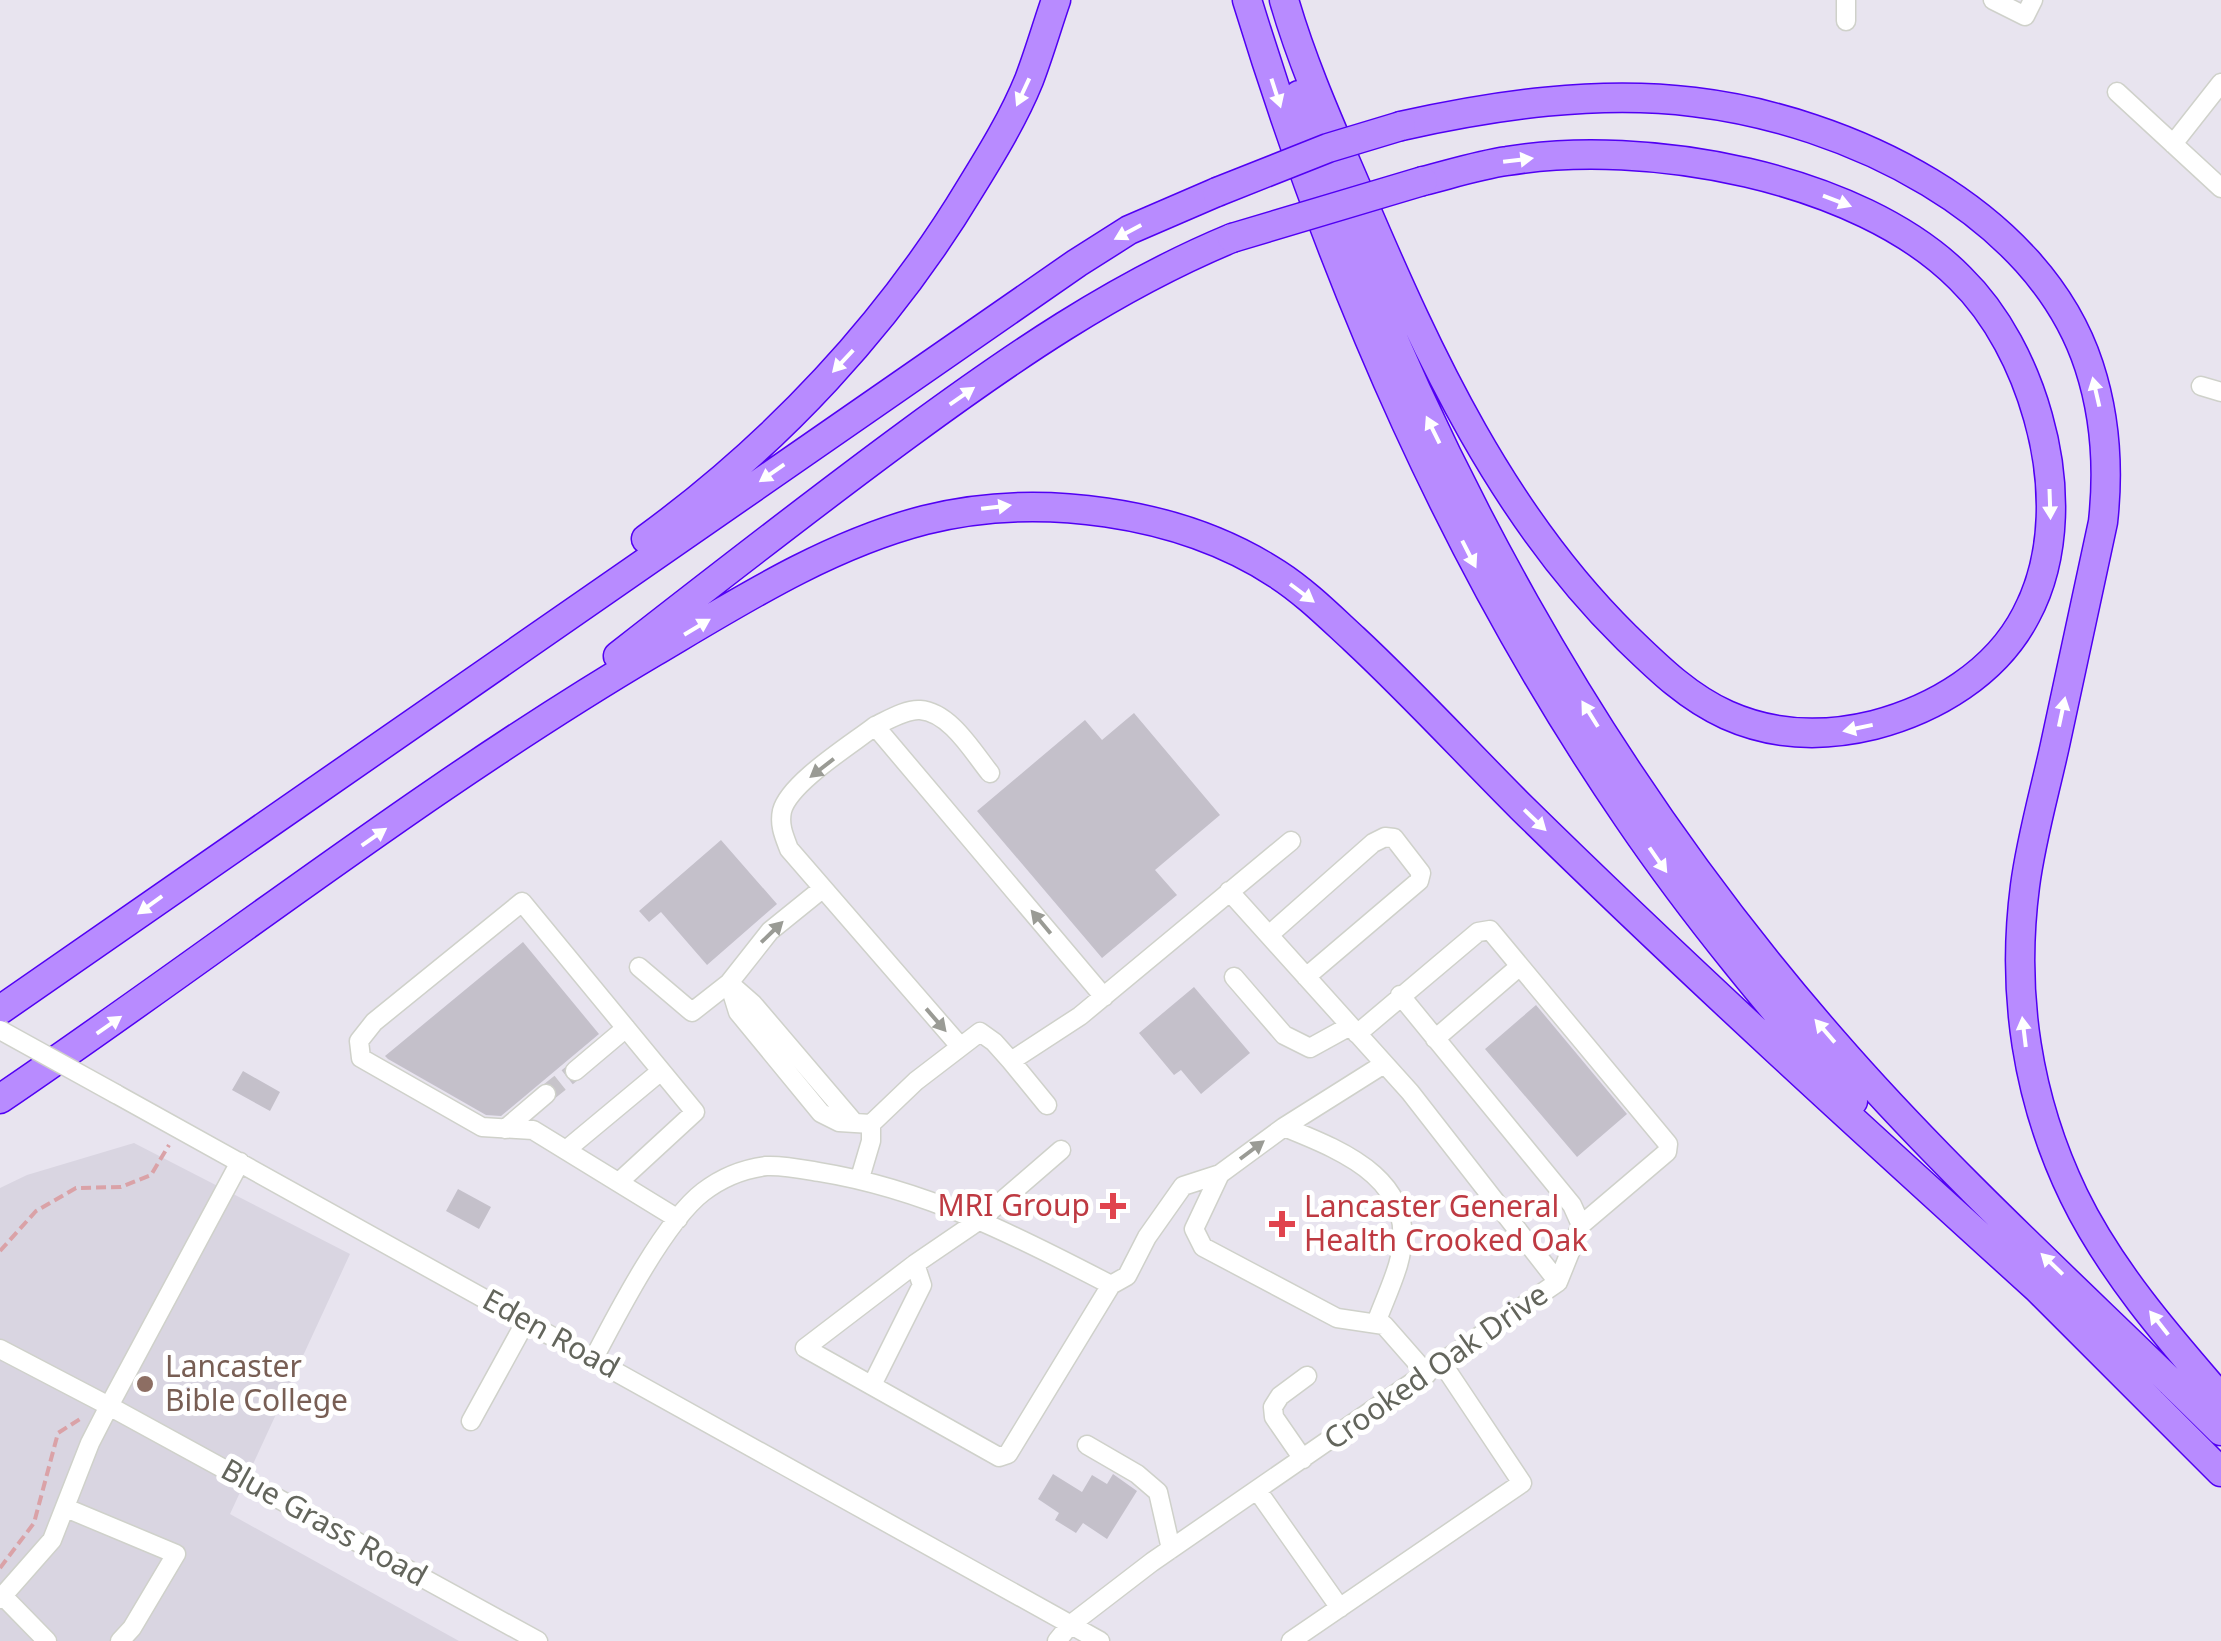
<svg xmlns="http://www.w3.org/2000/svg" width="2221" height="1641" viewBox="0 0 2221 1641" font-family="'Noto Sans',sans-serif">
<rect width="100%" height="100%" fill="#e8e4ef"/>
<!-- education -->
<path fill="#d9d5e1" d="M134,1143l216,111 -120,260 229,127h-459v-453l27,-13z"/>
<!-- building -->
<path fill="#c4c0ca" d="M1134,713l86,102 -65,55 22,25 -75,63 -125,-147 108,-91 17,20z
M721,840l56,64 -70,61 -46,-53 -12,10 -10,-11z
M523,942l76,92 -98,82 -15,-1 -98,-56 -3,-3z
M1194,987l56,66 -49,41 -20,-24 -7,5 -35,-42z
M1536,1005l91,109 -50,43 -92,-108z
M243,1071l37,21 -10,19 -38,-21z
M458,1189l33,18 -12,22 -33,-18z
M1053,1474l29,18 10,-17 15,9 6,-10 24,17 -30,48 -24,-16 -7,10 -21,-13 4,-7 -21,-14z"/>
<g fill="none" stroke-linecap="round" stroke-linejoin="round">
<!-- minor-tunnel -->
<path stroke="#c7c4ca" stroke-width="18" stroke-dasharray="18 9" stroke-linecap="butt" d="M546,1094l29,-23"/>
<!-- minor casing -->
<g stroke="#cfd1ca" stroke-width="21">
<path id="minor" d="M1993,0l32,16 8,-16
M1846,21v-21
M2117,92l104,96
M2173,144l48,-61
M2201,386l20,6
M875,726c13,-6 31,-17 45,-16 30,2 53,42 70,63
M1269,935l104,-92 12,-6 9,1 27,35 -2,8 -113,96
M639,967l53,45 37,-29 41,-52 52,-42
M1234,977l50,58 26,13 40,-22
M1400,995l172,210 9,20
M1357,1034l121,-102 12,-2 178,214 -1,8 -86,73 -23,57
M1435,1039l85,-73
M959,1045l-170,-196c-5,-13 -10,-24 -7,-38 7,-28 70,-67 93,-85l229,271
M1011,1061l36,44
M575,1071l51,-43
M116,1094l984,547
M852,1120l-99,-116 -24,-21 9,29 83,101 18,9 32,2 45,-43 64,-49 14,10 17,19 69,-45 211,-175
M1284,1127c62,25 138,55 114,138 -6,20 -15,39 -22,58
M505,1129l41,-35
M566,1150l95,-79
M240,1162l-131,244 429,235
M1220,1174l-26,55 9,18 134,71 47,7 43,49
M860,1178l11,-37v-17
M620,1181l75,-69 -173,-210 -148,120 -15,19 2,17 121,69 51,3 145,89
M1111,1285l16,-9 20,-39 36,-51 37,-12 64,-47 100,-63
M0,1349l109,57 -19,37 -38,97 -52,59
M594,1358c23,-44 71,-137 109,-166 18,-14 40,-23 63,-26 17,-1 36,3 53,6 106,17 198,64 292,113l-103,169 -9,3 -194,-109 110,-84 66,-45 80,-69
M872,1385l50,-100 -7,-21
M471,1421l55,-100
M1087,1445l50,29 21,18 13,57
M1303,1459l-29,-42 -1,-10 7,-11 27,-20
M1257,1490l83,118
M66,1508l110,46 -44,74 -12,13
M3,1596l44,45
M1057,1641l13,-16 82,-63 406,-280 -148,-190 -181,-201
M1291,1641l231,-158 -80,-120"/>
</g>
<!-- highway casing -->
<g stroke="#5100f3" stroke-width="31">
<path id="highway" d="M1247,0c89,290 209,567 381,818 68,100 146,193 225,283
M1284,0c20,69 50,134 78,200 67,157 140,315 264,437 31,30 61,60 101,78 47,21 98,22 147,10 61,-16 122,-52 152,-110 32,-60 30,-135 12,-198 -14,-50 -40,-102 -78,-139 -101,-102 -315,-140 -453,-117 -28,4 -56,13 -84,20
M1299,95c120,353 300,683 548,962 117,132 249,250 374,374
M1401,126c94,-21 197,-36 293,-24 152,18 344,108 395,264 17,52 20,102 14,156 -16,75 -32,149 -48,223 -10,46 -24,94 -30,141 -14,107 2,213 49,310 36,74 93,140 147,202
M646,539c130,-95 242,-214 325,-352 21,-34 43,-70 58,-107 10,-26 18,-54 27,-80
M618,656c96,-75 192,-150 290,-222 102,-75 206,-147 324,-196
M0,1010l1077,-747 52,-33 88,-38
M0,1099c218,-148 427,-313 654,-447 86,-51 174,-107 271,-132 112,-28 254,-10 352,54 28,18 52,42 77,65 58,54 112,113 168,169 168,165 342,323 516,481
M2027,1278l194,194"/>
</g>
<!-- path -->
<path stroke="#daa2a7" stroke-width="4" stroke-dasharray="10 5" stroke-linecap="butt" d="M0,1251l36,-40 40,-23 45,-1 30,-12 18,-30
M0,1568l34,-45 24,-90 22,-14"/>
<!-- minor -->
<use href="#minor" stroke="#fff" stroke-width="18"/>
<!-- highway -->
<use href="#highway" stroke="#b88bff" stroke-width="28"/>
<!-- minor-bridge casing -->
<g stroke="#cfd1ca" stroke-width="21" stroke-linecap="butt">
<path id="minor-bridge" d="M0,1030l116,64"/>
</g>
<!-- highway-bridge casing -->
<g stroke="#5100f3" stroke-width="31" stroke-linecap="butt">
<path id="highway-bridge" d="M1217,192l111,-44 73,-22
M1232,238l191,-57"/>
</g>
<!-- minor-bridge -->
<use href="#minor-bridge" stroke="#fff" stroke-width="18"/>
<!-- highway-bridge -->
<use href="#highway-bridge" stroke="#b88bff" stroke-width="28"/>
</g>
<!-- one-way arrows -->
<defs><path id="oneway-solid" d="M-6-.8H1V-3.2L6.5 0L1 3.2V.8H-6Z" transform="scale(2.5)"/></defs>
<g fill="#fff">
<use href="#oneway-solid" transform="translate(1023 92) rotate(115)"/>
<use href="#oneway-solid" transform="translate(1276 93) rotate(72)"/>
<use href="#oneway-solid" transform="translate(1518 160) rotate(-7)"/>
<use href="#oneway-solid" transform="translate(1837 201) rotate(21)"/>
<use href="#oneway-solid" transform="translate(1128 232) rotate(152)"/>
<use href="#oneway-solid" transform="translate(843 361) rotate(133)"/>
<use href="#oneway-solid" transform="translate(2096 392) rotate(-103)"/>
<use href="#oneway-solid" transform="translate(962 396) rotate(-35)"/>
<use href="#oneway-solid" transform="translate(1433 430) rotate(-116)"/>
<use href="#oneway-solid" transform="translate(772 473) rotate(145)"/>
<use href="#oneway-solid" transform="translate(2050 504) rotate(88)"/>
<use href="#oneway-solid" transform="translate(996 507) rotate(-7)"/>
<use href="#oneway-solid" transform="translate(1469 554) rotate(63)"/>
<use href="#oneway-solid" transform="translate(1302 593) rotate(37)"/>
<use href="#oneway-solid" transform="translate(697 627) rotate(-31)"/>
<use href="#oneway-solid" transform="translate(2062 712) rotate(-78)"/>
<use href="#oneway-solid" transform="translate(1590 714) rotate(-122)"/>
<use href="#oneway-solid" transform="translate(1858 728) rotate(168)"/>
<use href="#oneway-solid" transform="translate(1535 820) rotate(44)"/>
<use href="#oneway-solid" transform="translate(374 837) rotate(-35)"/>
<use href="#oneway-solid" transform="translate(1658 860) rotate(55)"/>
<use href="#oneway-solid" transform="translate(150 905) rotate(144)"/>
<use href="#oneway-solid" transform="translate(109 1025) rotate(-35)"/>
<use href="#oneway-solid" transform="translate(1825 1031) rotate(-131)"/>
<use href="#oneway-solid" transform="translate(2024 1032) rotate(-97)"/>
<use href="#oneway-solid" transform="translate(2052 1264) rotate(-136)"/>
<use href="#oneway-solid" transform="translate(2159 1323) rotate(-128)"/>
</g>
<g fill="#9a9b95">
<use href="#oneway-solid" transform="translate(822 768) rotate(142)"/>
<use href="#oneway-solid" transform="translate(1041 922) rotate(-130)"/>
<use href="#oneway-solid" transform="translate(772 932) rotate(-44)"/>
<use href="#oneway-solid" transform="translate(936 1020) rotate(49)"/>
<use href="#oneway-solid" transform="translate(1252 1150) rotate(-37)"/>
</g>
<!-- markers -->
<g fill="#e0444e" stroke="#fff" stroke-width="4">
<path d="M1108 1191h10v10h10v10h-10v10h-10v-10h-10v-10h10z"/>
<path d="M1277 1209h10v10h10v10h-10v10h-10v-10h-10v-10h10z"/>
</g>
<circle fill="#8d6e63" stroke="#fff" stroke-width="4" cx="145" cy="1384" r="10"/>
<g text-anchor="middle" stroke-width="10" stroke-linejoin="round" paint-order="stroke">
<!-- health labels -->
<g font-size="30" fill="#be3a42" stroke="#fff" text-anchor="end">
<text x="1090" y="1216">MRI Group</text>
<text x="1304" y="1217" text-anchor="start">Lancaster General<tspan x="1304" dy="34">Health Crooked Oak</tspan></text>
</g>
<!-- street labels -->
<g font-size="30" fill="#63655c" stroke="#fff">
<text transform="translate(551 1334) rotate(29)" y="10">Eden Road</text>
<text transform="translate(1436 1367) rotate(-35)" y="10">Crooked Oak Drive</text>
<text transform="translate(324 1523) rotate(29)" y="10">Blue Grass Road</text>
</g>
<!-- education labels -->
<g font-size="30" fill="#785e54" stroke="#fff" text-anchor="start">
<text x="165" y="1377">Lancaster<tspan x="165" dy="34">Bible College</tspan></text>
</g>
</g>
</svg>
